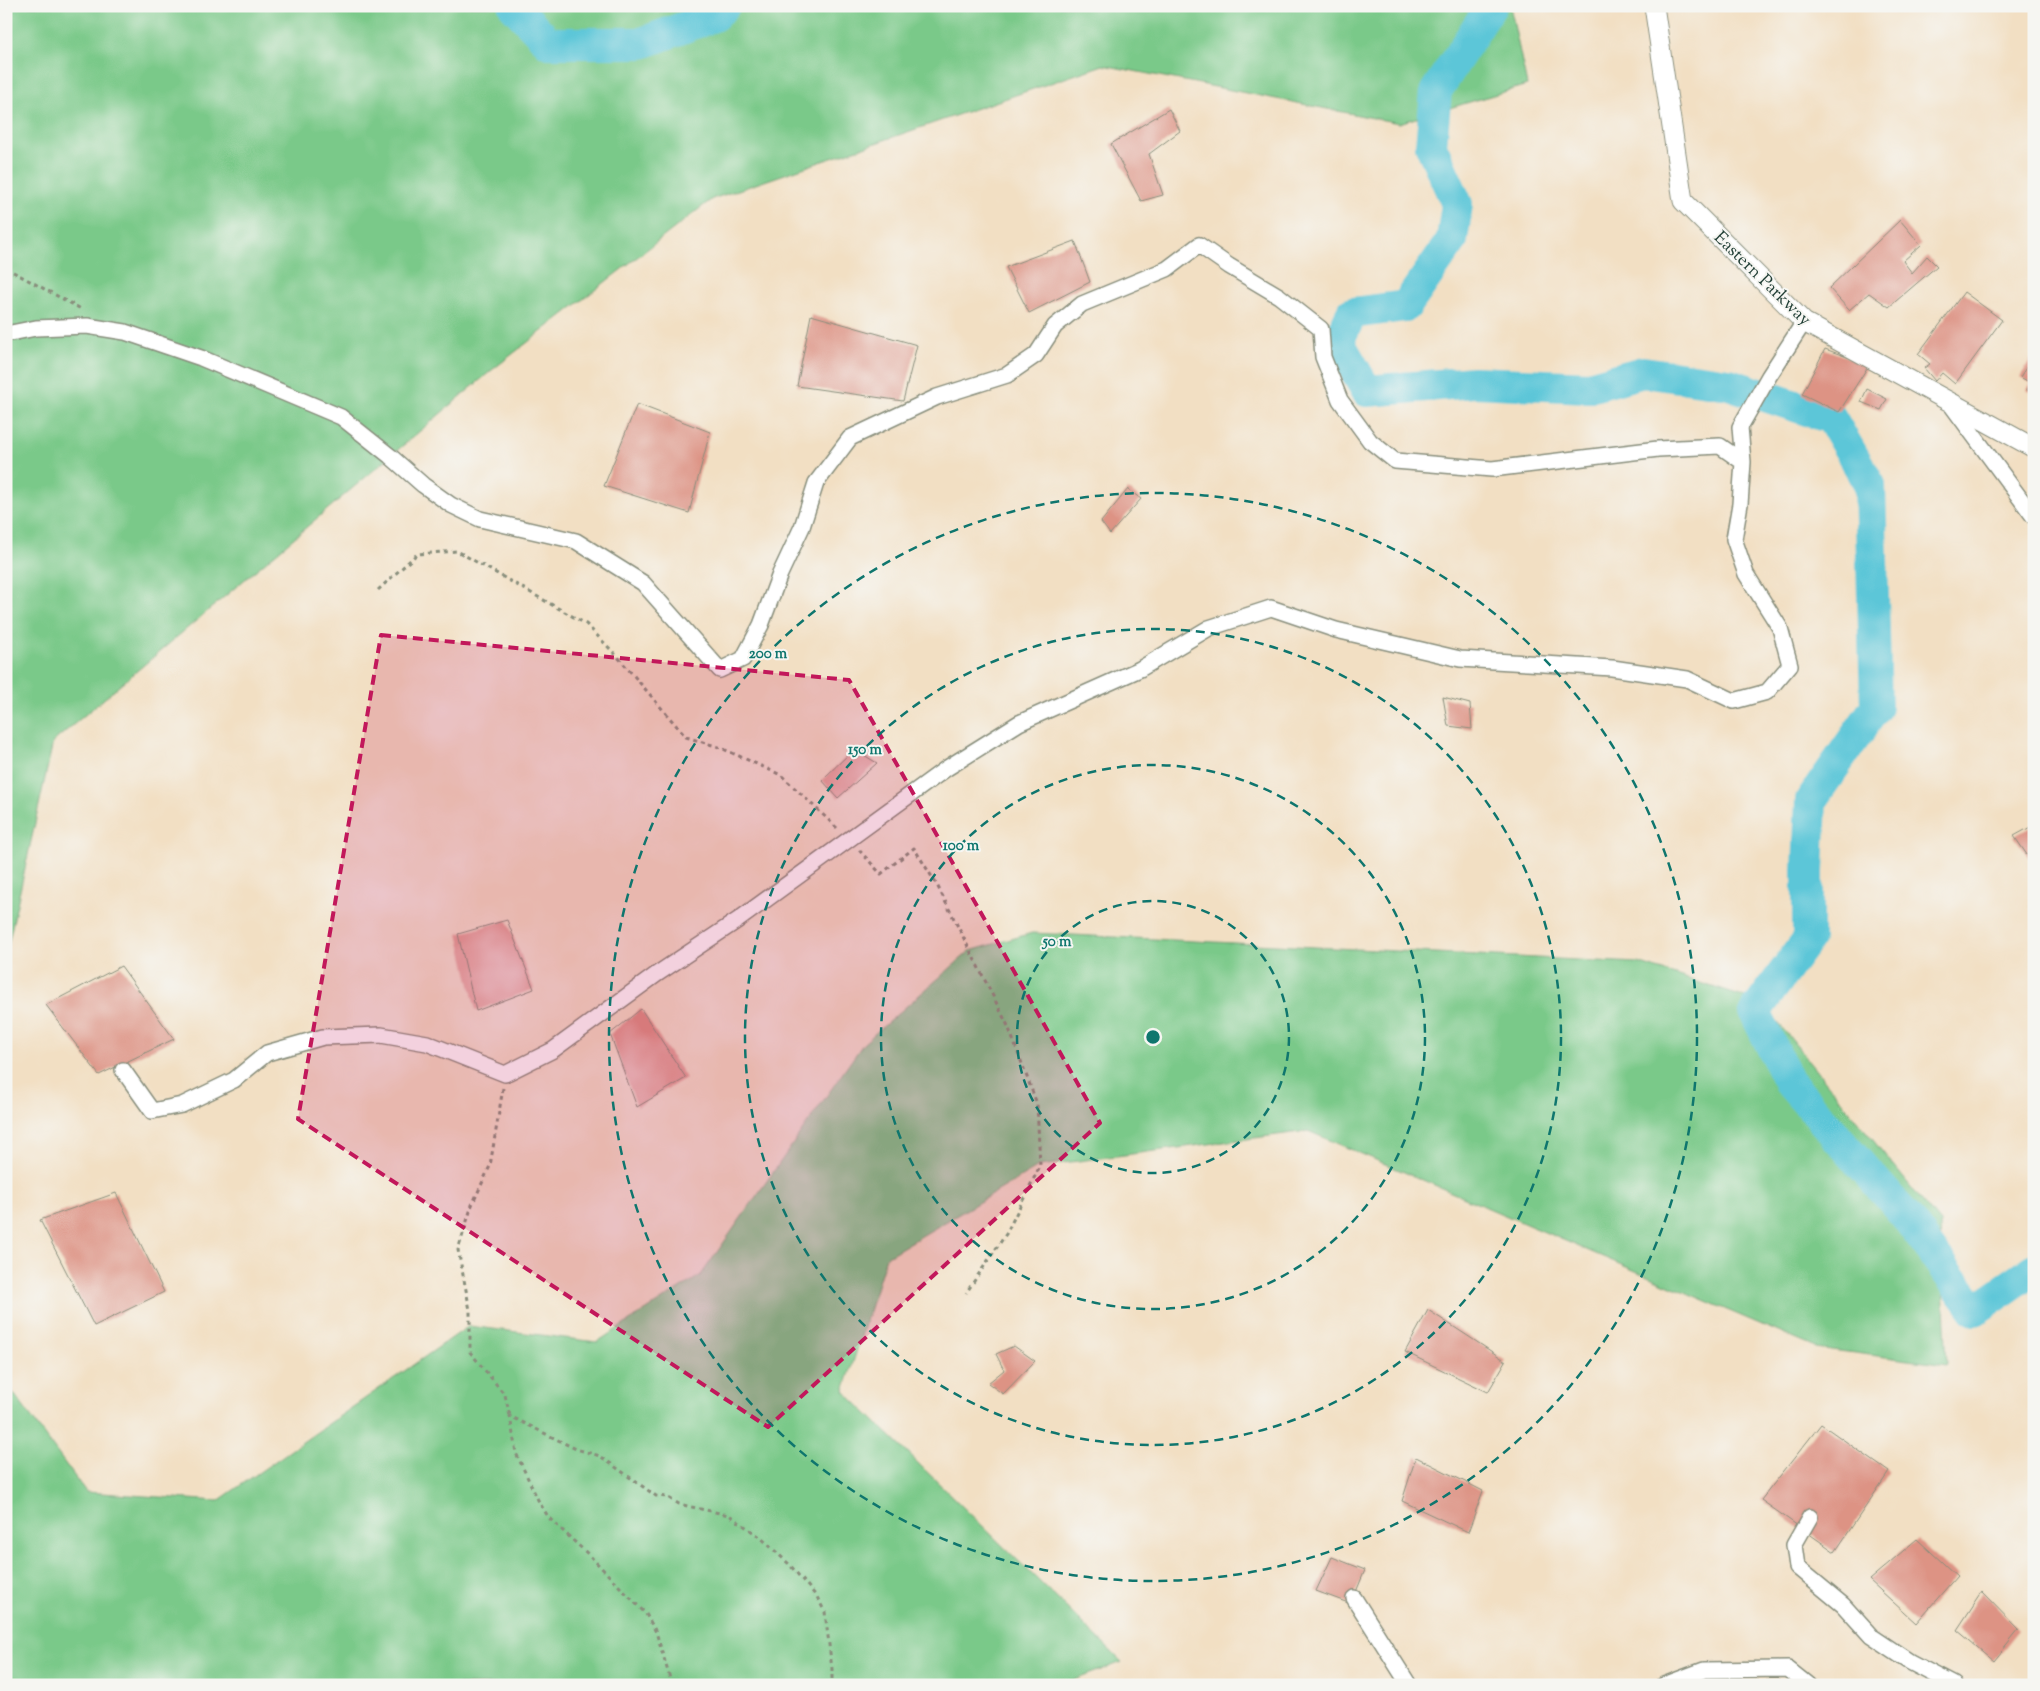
<svg xmlns="http://www.w3.org/2000/svg" width="2040" height="1691" viewBox="0 0 2040 1691" font-family="'Sorts Mill Goudy',serif">
<rect width="100%" height="100%" fill="#f6f6f2"/>
<filter id="ink" filterUnits="userSpaceOnUse"><feTurbulence type="fractalNoise" baseFrequency=".02" numOctaves="2"/><feDisplacementMap in="SourceGraphic" scale="10" xChannelSelector="R" yChannelSelector="G"/><feConvolveMatrix kernelMatrix="1 2 1 2 8 2 1 2 1" color-interpolation-filters="sRGB"/></filter>
<filter id="wash" filterUnits="userSpaceOnUse"><feTurbulence type="fractalNoise" baseFrequency=".0096" numOctaves="4" result="noise"/><feDisplacementMap in="SourceGraphic" scale="20" xChannelSelector="R" yChannelSelector="G"/><feGaussianBlur stdDeviation="1.12" result="paint"/><feColorMatrix in="noise" values="0 0 0 0 0 0 0 0 0 0 0 0 0 0 0 0 0 1.4 0 .05"/><feComposite in="paint" operator="in"/></filter>
<g filter="url(#wash)">
<rect width="100%" height="100%" fill="#f2dfc3"/>
<!-- green -->
<path fill="#7ac989" stroke="#4c835e" d="M6,6h1504l17,79 -128,38 -296,-58 -391,134 -220,171 -439,372 -47,212z
M1032,933l606,30 124,40 178,220 7,142 -131,-17 -508,-217 -268,35 -154,91 -42,134 278,271 -61,23h-1055v-302l80,109 132,9 251,-175 128,16 104,-67 162,-231 107,-93z"/>
<g fill="none" stroke-linecap="round" stroke-linejoin="round">
<!-- river -->
<path stroke="#5cc6d8" stroke-width="32" d="M514,6l35,37h93l72,-27 10,-10
M1491,6l-55,85 -5,55 26,58 -5,36 -46,66 -54,7 -14,28 29,50 107,-9 115,5 54,-15 86,12 102,34 39,67 6,222 -65,93 -3,71v68l-53,73 34,70 116,133 70,95 59,-41"/>
</g>
<g id="blocks">
<!-- building -->
<path fill="#dd9384" d="M1169,109l11,22 -31,23 14,41 -22,6 -30,-57z
M1900,220l21,25 -18,16 9,12 15,-17 10,10 -48,41 -20,-14 -20,17 -20,-22z
M1075,241l15,41 -61,31 -23,-46z
M1964,292l38,28 -47,64 -13,-11 -7,8 -11,-13 6,-4 -12,-10z
M811,315l106,30 -14,56 -106,-15z
M1825,349l44,16 -30,47 -37,-18z
M2034,355v39l-7,-4 4,-7 -11,-6z
M1867,389l20,10 -6,11 -20,-8z
M637,404l73,28 -21,81 -85,-27z
M1128,489l13,10 -31,35 -9,-12z
M1443,697l27,7 2,25 -24,-3z
M854,749l23,14 -39,35 -16,-18z
M2034,825v40l-20,-29z
M507,920l27,69 -58,22 -18,-77z
M121,966l53,73 -75,36 -53,-70z
M641,1009l45,69 -49,29 -27,-73z
M116,1193l48,99 -70,34 -54,-106z
M1428,1310l78,51 -18,31 -83,-40z
M1014,1346l21,15 -32,33 -15,-11 16,-13 -8,-16z
M1821,1424l68,48 -54,80 -74,-52z
M1416,1457l67,34 -15,41 -66,-31z
M1917,1539l40,37 -41,47 -47,-43z
M1332,1557l33,13 -14,34 -35,-13z
M1982,1592l37,38 -25,31 -37,-31z"/>
</g>
</g>
<g filter="url(#ink)">
<use href="#blocks" fill-opacity="0" stroke="#888e7c" stroke-width="1"/>
<g fill="none" stroke-linecap="round" stroke-linejoin="round">
<!-- minor casing -->
<g stroke="#888e7c" stroke-width="18">
<path id="minor" d="M6,334l30,-6 51,-2 38,6 76,26 140,59 49,39 33,29 28,20 29,14 96,22 67,42 77,87 23,-11 18,-34 19,-51 22,-47 14,-44 34,-45 87,-41 70,-22 29,-20 19,-29 27,-22 85,-35 32,-24 30,21 50,30 42,33 2,28 17,43 30,41 25,20 97,8 166,-20 62,-3 23,16
M1949,402l85,115
M123,1070l29,41 30,-6 52,-25 33,-27 56,-16 58,-2 46,8 78,31 48,-24 104,-76 81,-54 209,-152 72,-45 121,-54 69,-41 62,-20 65,22 124,29 152,9 75,11 47,22 33,-9 23,-27 -10,-37 -34,-54 -12,-35 6,-35 3,-42 -3,-35 29,-51 35,-54
M1810,1517l-16,28 3,22 46,38 28,31 39,26 44,23
M1354,1598l55,87
M1664,1685l40,-15 84,-1 20,16"/>
</g>
<!-- tertiary casing -->
<g stroke="#888e7c" stroke-width="21">
<path id="tertiary" d="M1654,6l29,195 121,121 230,126"/>
</g>
<!-- path -->
<path stroke="#888e7c" stroke-width="3" stroke-dasharray="4 4" stroke-linecap="butt" d="M6,268l77,42
M378,590l39,-36 40,-3 129,73 31,32 69,81 33,10 62,28 56,53
M859,850l22,24 33,-26 23,37 71,141 29,78 3,62 -34,68 -40,59
M503,1088l-13,78 -18,39 -14,45 12,60v42l35,43 5,21
M672,1685l-16,-53 -10,-18 -56,-58 -41,-38 -10,-16 -23,-49 -6,-37 66,33 24,7 56,40 11,1 12,7 17,4 33,7 31,22 29,27 28,33 8,15 7,57v16"/>
<!-- minor -->
<use href="#minor" stroke="#fff" stroke-width="15"/>
<!-- tertiary -->
<use href="#tertiary" stroke="#fff" stroke-width="19"/>
</g>
</g>
<!-- marked area -->
<path fill="#c2185b" fill-opacity="0.2" stroke="#c2185b" stroke-width="4" stroke-dasharray="10 6" stroke-linejoin="round" d="M381,635l468,45 251,443 -332,304 -470,-308z"/>
<!-- distance rings -->
<g fill="none" stroke="#0f766e" stroke-width="2.5" stroke-dasharray="9 6">
<circle cx="1153" cy="1037" r="136"/>
<circle cx="1153" cy="1037" r="272"/>
<circle cx="1153" cy="1037" r="408"/>
<circle cx="1153" cy="1037" r="544"/>
</g>
<g text-anchor="middle" stroke-width="4" stroke-linejoin="round" paint-order="stroke">
<!-- street labels -->
<g font-size="18" fill="#1f3d34" stroke="#f6f6f2">
<text transform="translate(1763 278) rotate(44)" y="6">Eastern Parkway</text>
</g>
</g>
<circle cx="1153" cy="1037" r="8" fill="#0f766e" stroke="#f6f6f2" stroke-width="2.5"/>
<g font-size="15" text-anchor="middle" font-weight="bold" fill="#0f766e" stroke="#f6f6f2" stroke-width="4" stroke-linejoin="round" paint-order="stroke">
<text x="768" y="658">200 m</text>
<text x="865" y="754">150 m</text>
<text x="961" y="850">100 m</text>
<text x="1057" y="946">50 m</text>
</g>
<!-- margin -->
<rect width="2040" height="1691" fill="none" stroke="#f6f6f2" stroke-width="25"/>
</svg>
